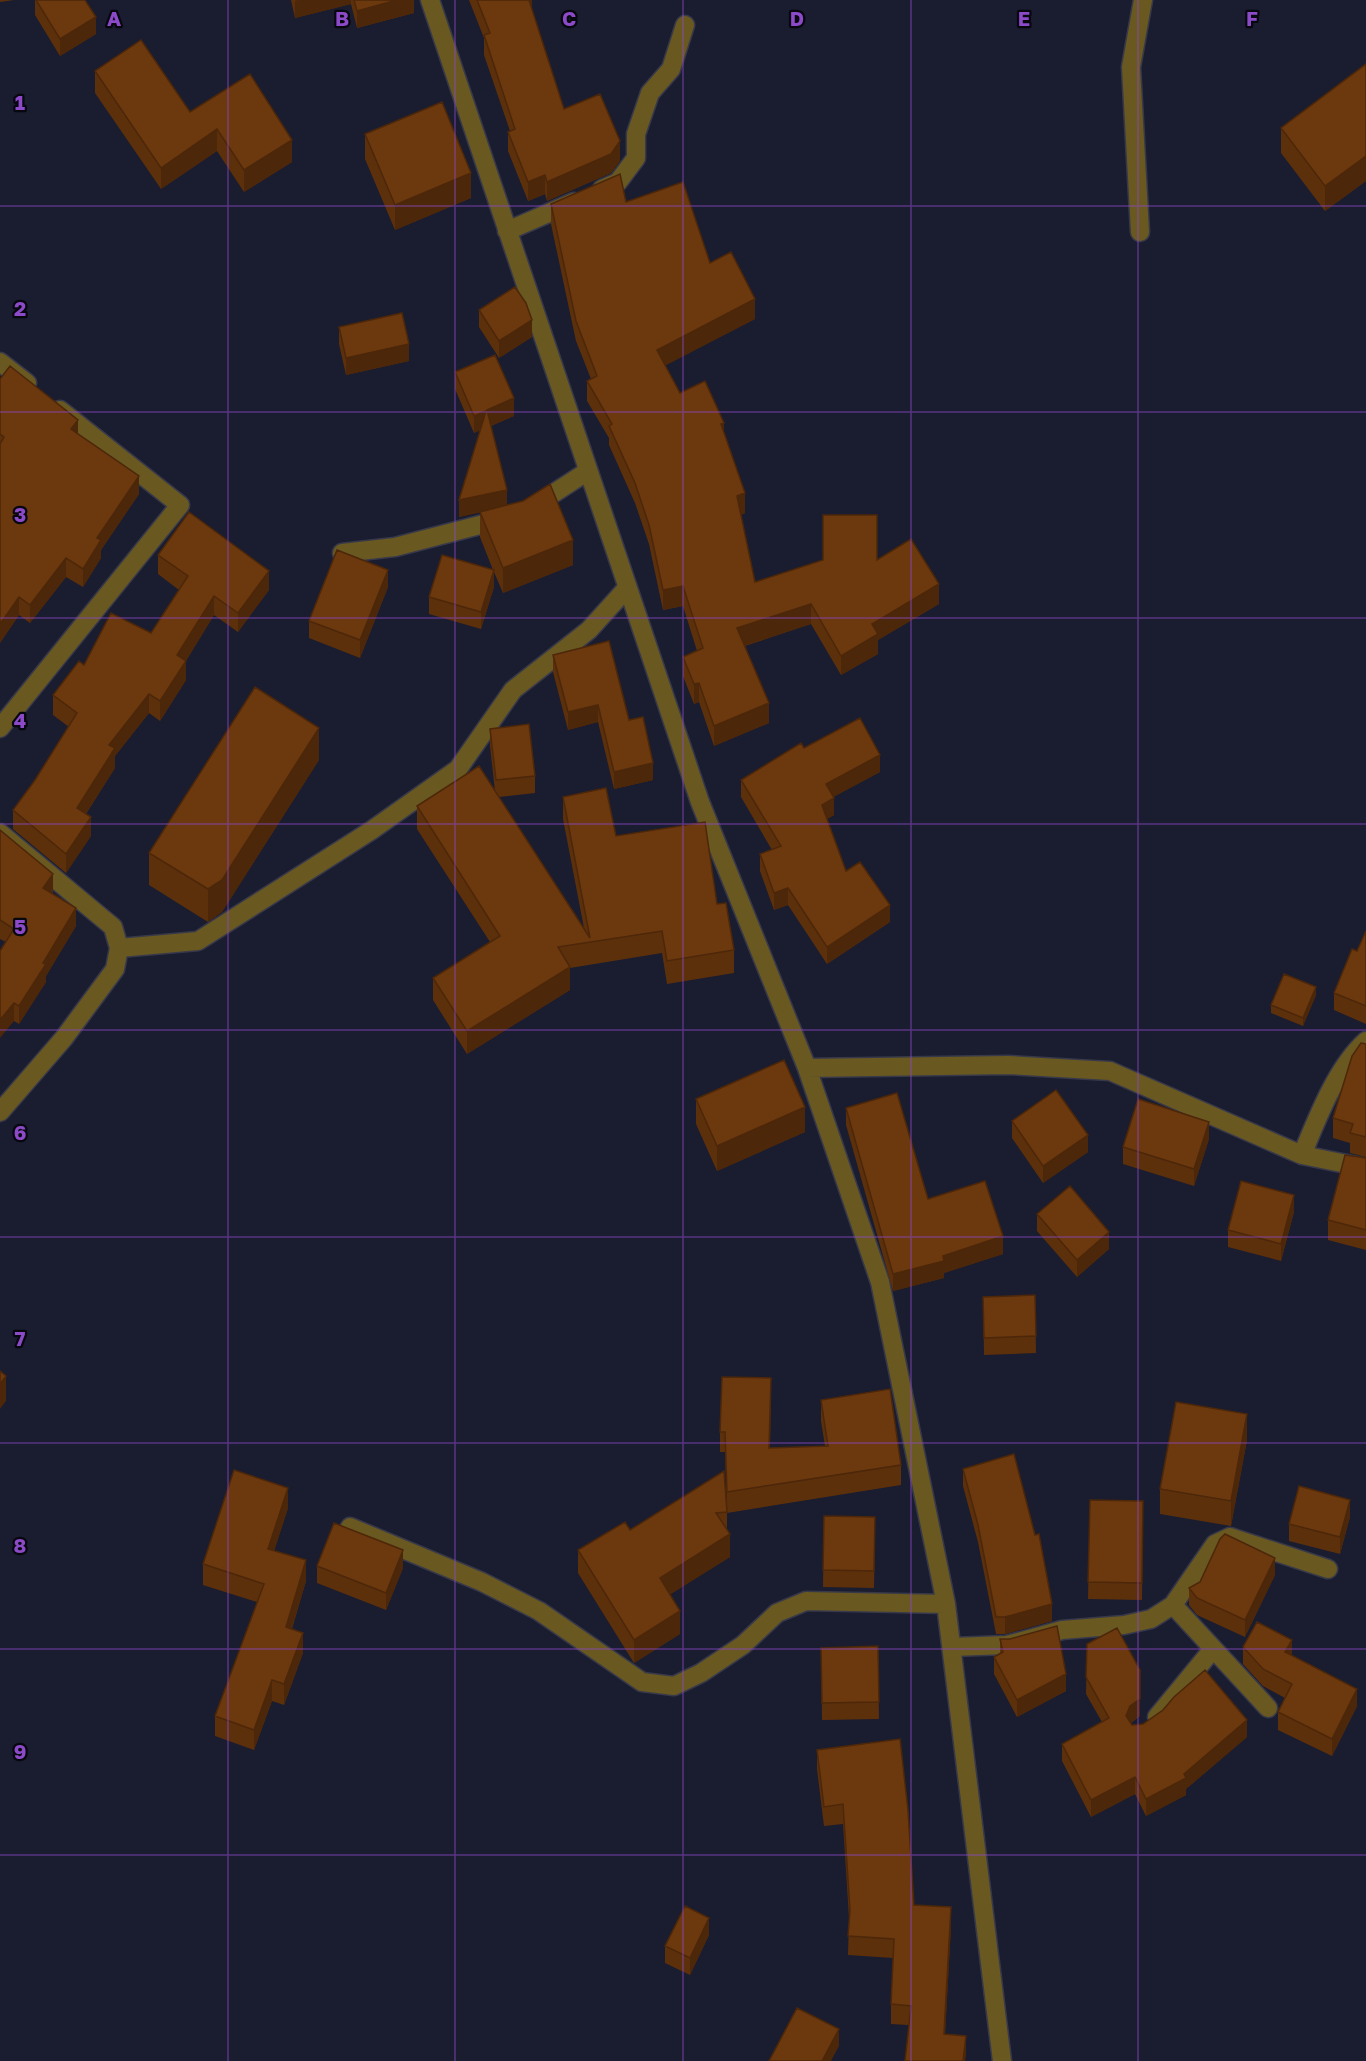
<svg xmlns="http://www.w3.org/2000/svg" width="1366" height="2061" viewBox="0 0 1366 2061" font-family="'Golos Text',sans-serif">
<rect width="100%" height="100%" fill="#1a1c2f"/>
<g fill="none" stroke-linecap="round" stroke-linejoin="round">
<!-- minor casing -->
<g stroke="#37394b" stroke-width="21">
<path id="minor" d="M430,0l270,802 107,266 73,214 66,322 56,457
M602,189l16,-7 18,-24v-24l14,-41 21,-24 14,-44
M507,231l67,-29
M1140,232l-9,-165 12,-67
M0,362l27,21
M534,506l54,-35
M342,553l53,-6 108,-28
M0,728l180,-223 -120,-95
M0,833l113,94 6,21 -4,21 -51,69 -64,74
M119,948l79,-7 174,-111 86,-61 55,-79 76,-60 38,-42
M807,1068l201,-3 102,6 192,84 64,13
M1302,1155c15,-36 34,-87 64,-114
M350,1527l132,55 57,29 103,71 32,4 27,-13 42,-28 34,-32 29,-12 140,3
M1173,1605l95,103
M952,1647l55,-2 55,-15 62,-5 27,-6 22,-14 42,-61 15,-7 98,32
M1157,1717l56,-68"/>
</g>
<!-- minor -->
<use href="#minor" stroke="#695820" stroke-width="18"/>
</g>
<!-- wall -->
<path fill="#5d300c" d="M0,0h14l-14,2z
M35,0h50l11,34 -36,22 -25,-41z
M291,0h123v13l-57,15 -6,-24 -56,14z
M469,0h63v12l32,97 56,52 -9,12 -64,28 -2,-7 -17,7 -20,-50v-19l2,-1 -26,-76v-17z
M1366,64v117l-41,30 -44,-58v-25z
M95,71l197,91 -48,30 -27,-41 -56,38 -66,-96z
M365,134l106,64 -76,32 -30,-71z
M626,202l84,61 45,56 -90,46 15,28 44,41 21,79 -4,2 14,67 122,-22 62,44 -61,36v14l-37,21 -30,-51 -66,22 24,77 -55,23 -15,-44 -5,2 -11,-28v-19l14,-6 -14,-45 -20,4 -14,-66 -14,-41 -26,-58v-7l-22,-37v-20l4,-2 -15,-38 -25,-117v-20z
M479,310l53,27 -33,21 -20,-31z
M339,327l70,34 -63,14 -7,-31z
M455,372l59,44 -23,10 16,79 66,60 -70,28 -9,-21v15l-13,42 -52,-15v-17l64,-27 -13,-33v-25l-21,5 21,-87 -6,3 -19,-44z
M0,379l78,55 61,60 -38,56v8l-18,29 -17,-10 -36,46 -11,-8 -19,28z
M158,555l111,35 -31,42 -24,-17 -28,46v19l-26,41 -11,-8 -34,43v12l-29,46 5,22 -25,37 -53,-44v-19l22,-30 34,-53 -16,-12v-20l98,-62 28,-43 -21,-16z
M388,587l-28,71 -51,-20v-17z
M553,655l76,65 24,60 -39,9 -16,-67 -30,8 -15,-58z
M490,729l45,47v17l-36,4 85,131 -21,-109v-22l53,39 101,68 17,46v23l-67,11 -5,-31 -92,15v22l-103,64 -34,-54v-22l57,-36 -73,-113v-23l78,-15 -5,-45z
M804,748l76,24 -47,25 1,18 -7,4 19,52 44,51 -63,42 -39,-59 -14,5 -14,-39v-17l12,-4 -31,-53v-17z
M319,760l-97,152 -14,10 -59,-37v-32z
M0,830l53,62 -1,1 24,33 -30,50v6l-27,42 -5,-3 -8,-79 -6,-3z
M1366,931v93l-32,-14v-17l23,-42z
M1316,995l-13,31 -32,-13v-8z
M1366,1044v113l-16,-4v-10l-17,-5v-20z
M696,1099l109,33 -88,39 -21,-47z
M846,1108l82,91 75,55 -59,19v5l-51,13 -47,-166z
M1012,1121l76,31 -45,31 -31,-45z
M1209,1139l-15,47 -71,-22v-17z
M1366,1158v92l-38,-10v-20z
M1294,1212l-13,49 -53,-14v-17z
M1037,1214l72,35 -32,28 -40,-46z
M1035,1295l1,58 -52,2 -1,-58z
M771,1398l-1,50 55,-2 -4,-25v-21l80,65v20l-174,28 -2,-61h-5v-20z
M1247,1440l-16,86 -71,-12v-25z
M963,1469l89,152 -47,13h-9l-18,-92 -15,-56z
M724,1471l3,41v17l3,28 -60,37 10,40 -46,29 -56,-90v-23l52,-20z
M1090,1500l53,1 -1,99 -54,-1z
M288,1508l-14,43 32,30 -14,48 11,24 -19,52 -12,-4 -18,49 -39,-14v-20l42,-114 -54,-17v-21z
M824,1516l51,18 -1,54 -51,-1z
M1350,1517l-10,37 -51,-13v-17z
M317,1566l86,2 -17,42 -69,-27z
M1275,1575l-30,62 -48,-22 -8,-10v-17z
M1000,1639l66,52 -49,26 -23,-43v-17l6,-4z
M1087,1644l53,72 -9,7 1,2 115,12 -61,52v6l-40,21 -11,-22 -44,23 -29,-56v-17l40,-22 -16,-28z
M878,1646l1,73 -57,1 -1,-72z
M1243,1647l49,8 65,51 -25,50 -54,-26v-18l7,-14 -22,-12 -20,-22z
M817,1750l97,155 37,22 -6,107 21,22 -58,-31 -17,-1v-20l2,-46 -45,-3 1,-37 -6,-94 -19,2 -7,-57z
M709,1935l-19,40 -25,-12v-17z"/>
<!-- shaded-wall -->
<path fill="#4c270a" d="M298,0h53v4l-56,14v-17z
M397,0h17v13l-57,15v-17z
M528,0h4v18z
M96,17v17l-36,22v-17z
M217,129v22l-56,38v-21z
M292,140v22l-48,30v-22z
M620,141v20l-9,12 -64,28v-19z
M1366,156v25l-41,30v-25z
M471,173v25l-76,32v-25z
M545,175v19l-17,7v-19z
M755,299v20l-98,51v-20z
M532,320v17l-33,21v-17z
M409,344v17l-63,14v-17z
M514,398v18l-27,11v-17z
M486,411v17l-12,5v-17z
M78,420v18l-7,-9z
M724,423v19l-3,-18z
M139,476v18l-38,56v8l-18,29v-18l14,-31z
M507,490v17l-48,10v-17z
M745,493v20l-8,3v-20z
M573,540v25l-70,28v-25z
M66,558v19l-36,46v-18z
M388,570v17l-28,71v-18z
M494,570v17l-13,42v-17z
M269,571v19l-31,42v-19z
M939,584v20l-61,36v14l-37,21v-19l31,-32z
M683,586v20l-20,4v-20z
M214,596v19l-37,60v-20z
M19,597v18l-19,28v-19z
M811,604v20l-74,24v-20z
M186,661v19l-26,41v-20z
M699,683v19l-5,2v-20z
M149,694v19l-34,43v12l-38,59v-19l32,-63z
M769,703v20l-55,23v-20z
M598,705v17l-30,8v-18z
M319,728v32l-97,152 -14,10v-33z
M880,755v17l-54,29v-17z
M653,763v17l-39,9v-17z
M834,798v17l-12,7v-17z
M91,817v19l-25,37v-19z
M53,874v18l-10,14v-18z
M788,888v17l-14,5v-17z
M890,905v17l-63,42v-17z
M76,908v18l-30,50v6l-27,42v-18l24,-43z
M570,967v23l-103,64v-23z
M1316,987v8l-13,31v-8z
M14,1003v18l-14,17v-18z
M805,1107v25l-88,39v-25z
M1209,1122v17l-15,47v-17z
M1088,1135v17l-45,31v-17z
M1294,1195v17l-13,49v-17z
M1109,1232v17l-32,28v-17z
M1003,1236v18l-59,19v5l-51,13v-17l50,-18z
M6,1376v25l-6,8v-25z
M1247,1414v26l-16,86v-25z
M288,1488v20l-20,62v-21z
M1350,1500v17l-10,37v-17z
M730,1534v23l-70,44v-23z
M403,1550v18l-17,42v-17z
M1275,1558v17l-30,62v-17z
M306,1560v21l-20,66v-20z
M1052,1604v17l-47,13v-17z
M680,1611v23l-46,29v-23z
M303,1633v20l-19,52v-21z
M1292,1640v17l-7,-5z
M1140,1670v46l-10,7 -4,-7z
M1066,1674v17l-49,26v-17z
M272,1680v21l-18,49v-20z
M1357,1689v17l-25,50v-17z
M1247,1720v17l-61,52v6l-40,21v-17l38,-25z
M1135,1777v17l-44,23v-17z
M951,1907v20l-7,126v-19z
M709,1918v17l-19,40v-17z
M839,2029v17l-8,15h-9z
M966,2036v20l-1,5h-2z"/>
<!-- building -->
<path fill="#6c380e" stroke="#4c270a" stroke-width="1.5" d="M36,0h49l11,17 -36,22z
M354,0h43l-40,11z
M477,0h52l35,109 36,-15 20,47 -9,13 -64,28 -2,-7 -17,7 -20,-50 7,-3 -31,-94 6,-2z
M141,40l49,72 60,-38 42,66 -48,30 -27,-41 -56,39 -66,-97z
M1366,64v92l-41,30 -44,-58z
M442,102l29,71 -76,32 -30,-71z
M620,174l6,28 57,-20 27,81 21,-11 24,47 -98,51 23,43 25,-12 19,42 -3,1 24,69 -8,3 18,86 68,-22v-45h54v45l34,-21 28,45 -67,40 6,10 -37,22 -30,-52 -74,24 32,75 -55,23 -15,-43 -5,1 -11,-27 20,-9 -20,-62 -20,4 -14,-65 -14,-42 -26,-57 3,-2 -25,-43 10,-5 -21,-55 -25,-117z
M515,287l11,16 6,17 -33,21 -20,-31z
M402,313l7,31 -63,14 -7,-31z
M495,355l19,43 -27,12 20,80 -48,10 27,-89 -12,5 -19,-44z
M10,366l68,54 -7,9 68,47 -42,62 4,2 -18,29 -17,-11 -36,47 -11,-8 -19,27v-180l4,-7 -4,-3v-55z
M550,484l23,56 -70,28 -23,-56 43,-11z
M189,512l80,59 -31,42 -24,-17 -37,59 9,6 -26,40 -11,-7 -40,51 6,3 -38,60 14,9 -25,37 -53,-44 22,-30 42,-67 -24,-18 26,-34 5,4 27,-52 40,20 37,-57 -30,-21z
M337,550l51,20 -28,70 -51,-19z
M442,555l52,15 -13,42 -52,-15z
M609,641l20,79 14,-3 10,46 -39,9 -16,-67 -30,7 -15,-57z
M255,687l64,41 -97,152 -14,9 -59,-36z
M860,718l20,37 -54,29 8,14 -12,7 24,66 14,-9 30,43 -63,42 -39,-59 -14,5 -14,-39 21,-8 -40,-66 60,-37 3,5z
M529,724l6,52 -39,4 -6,-51z
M479,766l111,172 -27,-141 43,-9 10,48 89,-14 12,82 9,-1 8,47 -67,11 -5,-30 -104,16 12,20 -103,64 -34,-53 67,-42 -83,-130z
M0,830l53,44 -10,14 33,20 -33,55 3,1 -27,42 -5,-3 -14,17v-69l14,-22 -14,-9z
M1366,931v75l-32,-13 18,-44 5,2z
M1284,974l32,13 -13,31 -32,-13z
M1361,1043l5,1v93l-16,-4 3,-9 -20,-6 19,-62z
M784,1060l21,47 -88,39 -21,-47z
M1056,1090l32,45 -45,31 -31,-45z
M897,1093l31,106 57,-18 18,55 -60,20 1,5 -51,13 -47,-166z
M1138,1099l71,23 -15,47 -71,-22z
M1345,1155l21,3v72l-38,-10z
M1241,1181l53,14 -13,49 -53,-14z
M1070,1186l39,46 -32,28 -40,-46z
M1035,1295l1,41 -52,2 -1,-41z
M0,1371l6,5 -6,8z
M722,1377l49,1 -2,70 59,-2 -7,-46 69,-11 11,76 -174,27 -2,-60h-5z
M1176,1402l71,12 -16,87 -71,-12z
M1014,1454l21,81 4,-1 13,70 -47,13h-9l-18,-92 -15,-56z
M234,1470l54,18 -20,61 38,11 -20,67 17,6 -19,51 -12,-4 -18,50 -39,-14 49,-132 -61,-20z
M724,1471l3,41 -11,1 14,21 -70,44 20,33 -46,29 -56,-90 47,-28 5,8z
M1299,1486l51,14 -10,37 -51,-13z
M1090,1500l53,1 -1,82 -54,-1z
M824,1516l51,1 -1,54 -51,-1z
M334,1523l69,27 -17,43 -69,-27z
M1225,1534l50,24 -30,62 -48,-22 -8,-10 11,-6 20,-43z
M1257,1622l35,18 -7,12 72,37 -25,50 -54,-27 14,-28 -29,-15 -20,-22z
M1057,1626l9,48 -49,26 -23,-43 9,-5 -3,-13h10z
M1117,1628l23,42v29l-10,7 -4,10 6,9 11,-1 20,-14 11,-13 31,-27 42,50 -63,54 2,4 -40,21 -11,-22 -44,23 -29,-56 47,-26 -23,-41 1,-33z
M878,1646l1,56 -57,1 -1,-55z
M900,1739l8,71 6,95 37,2 -7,127 22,2 -3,25h-58l6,-55 -20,-2 3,-65 -46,-3 2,-26 -7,-106 -19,3 -7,-57z
M685,1906l24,12 -19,40 -25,-12z
M797,2008l42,21 -17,32h-53z"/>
<!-- grid -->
<path fill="none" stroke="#8c49c8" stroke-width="1.5" stroke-opacity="0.55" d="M228,0v2061M455,0v2061M683,0v2061M911,0v2061M1138,0v2061M0,206h1366M0,412h1366M0,618h1366M0,824h1366M0,1030h1366M0,1237h1366M0,1443h1366M0,1649h1366M0,1855h1366"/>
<g font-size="20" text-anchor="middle" font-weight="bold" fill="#8c49c8" stroke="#06070f" stroke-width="4.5" stroke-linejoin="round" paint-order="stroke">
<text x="114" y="26">A</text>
<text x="342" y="26">B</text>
<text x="569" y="26">C</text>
<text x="797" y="26">D</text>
<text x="1024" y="26">E</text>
<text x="1252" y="26">F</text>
<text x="20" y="110">1</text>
<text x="20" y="316">2</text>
<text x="20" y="522">3</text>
<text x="20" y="728">4</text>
<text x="20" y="934">5</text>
<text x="20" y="1140">6</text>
<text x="20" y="1346">7</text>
<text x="20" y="1553">8</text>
<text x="20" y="1759">9</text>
</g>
</svg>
